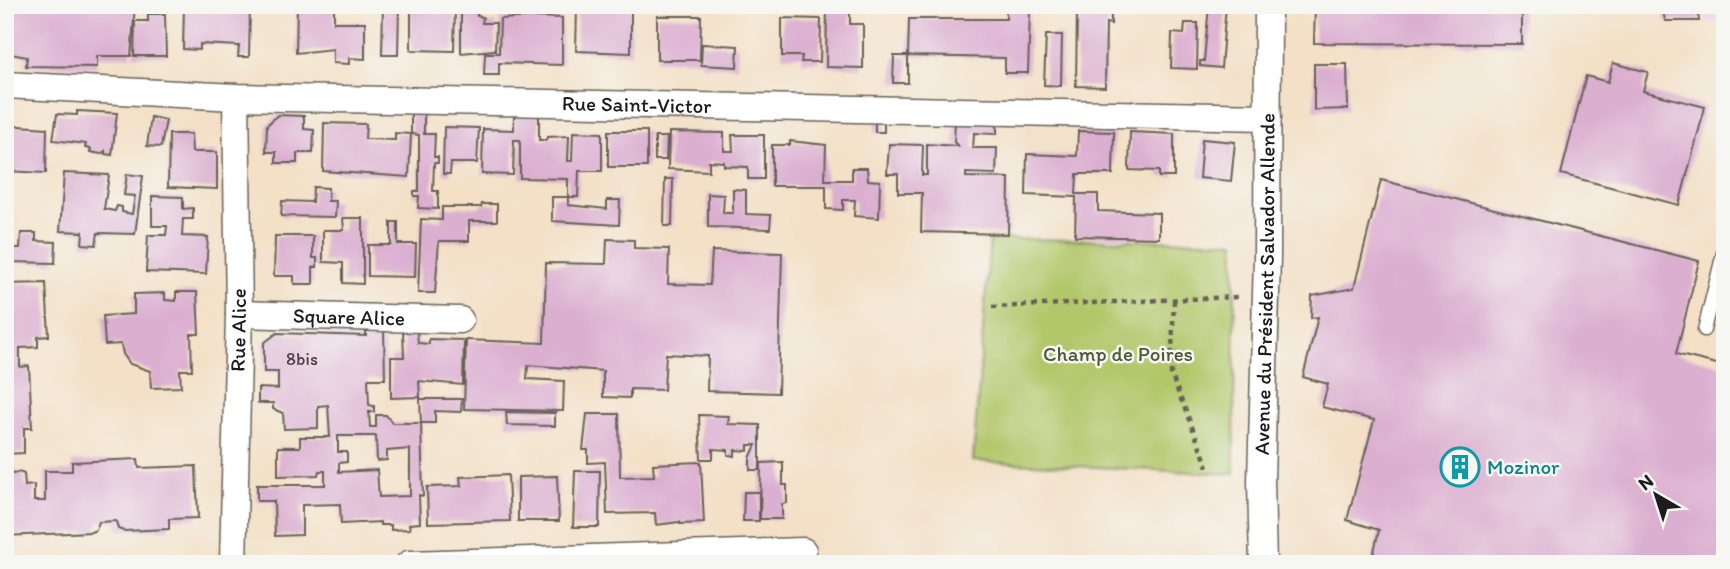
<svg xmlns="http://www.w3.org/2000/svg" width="1730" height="569" viewBox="0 0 1730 569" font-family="Itim,sans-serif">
<rect width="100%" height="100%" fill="#f6f6f2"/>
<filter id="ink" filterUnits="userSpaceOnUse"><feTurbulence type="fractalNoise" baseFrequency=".0143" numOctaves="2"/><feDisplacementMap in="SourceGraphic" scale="14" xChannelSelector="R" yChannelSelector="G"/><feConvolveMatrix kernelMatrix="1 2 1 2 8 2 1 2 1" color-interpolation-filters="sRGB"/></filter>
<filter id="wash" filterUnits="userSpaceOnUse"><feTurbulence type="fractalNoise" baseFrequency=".00686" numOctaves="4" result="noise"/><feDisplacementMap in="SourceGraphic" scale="28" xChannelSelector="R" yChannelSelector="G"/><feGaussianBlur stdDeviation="1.57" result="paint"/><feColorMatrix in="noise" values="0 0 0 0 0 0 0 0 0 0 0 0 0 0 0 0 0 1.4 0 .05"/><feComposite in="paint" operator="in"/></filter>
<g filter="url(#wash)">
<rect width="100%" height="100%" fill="#f3e0c6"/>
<!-- built -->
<path fill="#ecd1ea" d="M1703,5h22v17h-18z"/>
<!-- green -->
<path fill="#b2c76b" stroke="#677244" stroke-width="2" d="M990,239l245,2 -1,233 -261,-13z"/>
<g id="blocks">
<!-- building -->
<path fill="#dbafd0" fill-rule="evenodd" d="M5,5h130l-4,51h-34v11l-71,-1 1,-9 -22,-4z
M184,5h66l-1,52h-11l1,-11 -39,-2v6l-17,-1z
M297,5h37v17h31v37l-16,-1v6l-16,-1v-14l-37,4z
M383,5h16l-1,50h-16z
M461,5h16v11l6,1 -1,6h14l-1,27 -34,3z
M827,5h23v19h13v44l-37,-1z
M1006,5h105v19l-5,-1 -1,64 -29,-1 1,-76 -47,-1 -2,64h-23v-15l-97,-2 1,-37h97z
M1209,5h17l-5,63 -21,-2v-5h4z
M1315,5h207v39l-208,-1z
M1662,5h35l2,16h-34z
M411,8l44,1 -1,42 -43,-1z
M577,8l54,1v44l-55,-2z
M148,14h17l1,42h-32l1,-35h13z
M657,16h44l-1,44h-43z
M533,17l29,1v47l-63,-2v12h-15l1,-22h14l1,-34z
M782,18l39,1 -1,43h-19l1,-6h-20z
M1185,23h13l-1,46 -26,-1 1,-35 12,1z
M1046,35h16l-1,51 -17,-1z
M702,44l36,2 -1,21 -36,-2z
M894,56h14v27h-15z
M1613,63l35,9 -5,19 62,16 -26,98 -118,-31 25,-98 22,6z
M1314,64h33l1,45 -34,1z
M77,111l40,2 -5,42 -7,-1v-3l-4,3 -11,-2 1,-3 -6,-1 1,-4 -33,-4 4,-26 20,1z
M411,113h13v21h11l-1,23h4v6h-4l-1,28h5v18l-20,-1 1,-12h-5v-5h5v-56l-8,-1 -2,43 -86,-6 1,-48 42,1 -1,15 30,1v-7l16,1z
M278,115l26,1v13l10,1 -1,23h-16v10h-21v-11h-10l1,-27z
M514,115l25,1v24h7l1,-3 22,-1 -1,25h4l1,-29 29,1v38h-23l-1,26h-10v8l39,4v-9h13l-1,25 -67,-4v-24h16v-18l-48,-1v-38h-6l-1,35 -31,-1 1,-45 31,1z
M151,117l15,3 -5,27 -14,-1z
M875,122h9v10h-9z
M955,123l42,1v10l-23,-1 -1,15h24l-1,26 -30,-1v4l43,1 -1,56 -87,-2 1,-39h-24v-19h-11l2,-30 34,1 -1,30h5v-31l31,2 -4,-4z
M5,125l42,3 -1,45 -41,-2z
M444,127l35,1 -2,35h-26l-1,11h-7z
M608,131h39v36h-39z
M1078,131l36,1 -1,42h-36l-1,20h22v17l61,2v25l-84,-2 1,-39 -50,-2 1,-41 50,2z
M669,132l55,1v18h9l-1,-16h32v44h-16v-12l-24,-1v-4l-15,-1v10l-41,-2z
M1130,132l44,2v43h-15v-6l-30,-1z
M169,134h22l1,18h25v37l-49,-2z
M655,137h12l-1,23h-11z
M1202,139l33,3 -4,39 -32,-3z
M790,141l36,4 -1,35h27v-12h15l1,12 12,1 -1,37 -25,-2 1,-16h-12v10l-17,-1v-23h-54v-41h18z
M64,173l45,2 -5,34 11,2 2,-5 5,1v5l10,2 3,-18 -11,-1 3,-21 16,2 -8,58 -37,-1 -2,12 -14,-1 1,-12 -23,-1z
M665,179h8l-1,47h-8z
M1381,180l318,81 -23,93 49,12v198h-354l8,-34 -32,-10 27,-100 -52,-13 6,-23 -25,-7 15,-60 -7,1 1,-22 42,-8z
M313,187l15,1v13h8l-1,16 -54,-1 1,-15 30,1z
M733,189l13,1v24l25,1 -1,14 -62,-2v-33l16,1 -1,18h10z
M152,196l31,1v12l10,-1v11h-10l-1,17 26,1 -2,37 -60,-2 2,-37h18l1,-9h-15z
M482,204h15v17h-28v20h-30l-4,52h-17l3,-74 21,1v-13h39z
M343,218h20v66l-20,-1v-20l-20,-1v-32h21z
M391,222h7v22h18l-1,33 -47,-1v-31h23z
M21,233h15v8l20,1 -1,21 -46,-1v-14h11z
M275,236h38v22h4v9h-4v17h-19v-8h-20z
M607,239l27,1v8l35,1 -1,35 42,1 2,-34 70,2 -4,140 -71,-2 1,-35 -42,-2 -2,36 -34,-1v9l-27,-1v-26l-75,-6 -1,14 37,2 -1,30 -99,-2 2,-69 78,3 2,-80 60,1z
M46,283l3,53 -11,1v10l-18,1v19l9,-1 3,62h-8v25l-19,1v-170z
M176,292h21l2,42h-8l1,36h-12l1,17 -30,1 -1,-17 -20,-7 -7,-10 -2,-10 -16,1 -2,-29 31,-2v-20l31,-1v7l11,1z
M366,331h18l1,48h-17l1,26 5,1v6h-5l1,15h6v-12h10l6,8h29l2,73 -4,-1 1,28 -11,1 1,5 -19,1v-5h-11v-3l-39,2 -1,-20 -38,1v30l-27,1 -1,-35h-17v-16h68v-14h-6l-1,4 -40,1v-29h22v-10h30l-2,-32 -10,1v22l-34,1 -1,-16 -10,-4v-6h-15v-15l20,1v-17h-14v-29l13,-10 89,3zM338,436h38l1,25 10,-1v-9l23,-2v47l-31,1 -2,-27 -38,2v-9l8,-1v-10h-9z
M403,331l14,1 1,11 11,1v-5l35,1 -1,45 -44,-4 1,16 -29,1v-41h13z
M420,399h42l-1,13 -26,-1v12h-14z
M506,412l49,1v13l-48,-1z
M587,414h32l1,63 34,-1 -1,-12 48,-2 3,61 -24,1v-2l-24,3 -1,-12 -48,1 -2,-52 -17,1v-13h-5z
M699,415l30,1 -1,8 32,1v45h-10v-12l6,-13h-8v6l-13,-1v6l-7,-1v-5l-15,-1v10h-12z
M138,459l1,9 57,-2 2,52 -29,1v10l-45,2 -6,-2 -2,-8 -17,1 -3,8 -5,2 -86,4v-72h5l3,10 6,-2 5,2 1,12 9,-1v16h11v-30h27v-9z
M783,462v23h4v18l-5,1v15h-22l1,-56z
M575,471h25l-1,56h-26z
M508,475l2,46 -82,2 -1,-36 34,-1 -1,-9z
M557,476l2,45h-41v-44z
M744,492h15v29h-16z"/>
</g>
</g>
<g filter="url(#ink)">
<use href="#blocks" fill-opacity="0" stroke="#676158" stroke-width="2"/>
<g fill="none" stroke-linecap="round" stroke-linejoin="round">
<!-- lane casing -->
<g stroke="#676158" stroke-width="15">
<path id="lane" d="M1704,330l21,-85"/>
</g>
<!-- street casing -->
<g stroke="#676158" stroke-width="29">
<g id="street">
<path id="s1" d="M5,85l231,12 1032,20"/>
<path id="s2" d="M239,314l221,6"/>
<path id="s3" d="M233,564l6,-250 -3,-217"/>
<path d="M409,564l394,-13"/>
<path id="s4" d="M1263,564l-2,-83 6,-224 1,-252"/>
</g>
</g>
<!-- path -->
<path stroke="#676158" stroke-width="4.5" stroke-dasharray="5 5" stroke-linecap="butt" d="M1174,300l-3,74 37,93
M992,307l245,-10"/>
<!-- lane -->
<use href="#lane" stroke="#fff" stroke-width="12"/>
<!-- street -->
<use href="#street" stroke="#fff" stroke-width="26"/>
</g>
</g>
<!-- icons -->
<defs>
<g id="building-ring" transform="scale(2.0125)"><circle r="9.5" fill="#f6f6f2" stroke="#0f9aa8" stroke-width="1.5"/><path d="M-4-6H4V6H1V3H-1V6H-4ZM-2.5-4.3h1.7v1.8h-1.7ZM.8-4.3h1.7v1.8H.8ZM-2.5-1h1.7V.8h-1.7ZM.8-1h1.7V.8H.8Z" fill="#0f9aa8"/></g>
</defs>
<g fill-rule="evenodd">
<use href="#building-ring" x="1460" y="467"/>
</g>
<g text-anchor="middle" stroke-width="5" stroke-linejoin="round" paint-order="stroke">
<!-- number labels -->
<g font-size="18" fill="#4c4149">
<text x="302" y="365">8bis</text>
</g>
<!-- street labels -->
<g font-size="21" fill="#1c1c1c" stroke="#f6f6f2">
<text dy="7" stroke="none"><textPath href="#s1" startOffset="632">Rue Saint-Victor</textPath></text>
<text dy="7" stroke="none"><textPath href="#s4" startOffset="280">Avenue du Président Salvador Allende</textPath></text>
<text dy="7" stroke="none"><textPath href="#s2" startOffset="110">Square Alice</textPath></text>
<text dy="7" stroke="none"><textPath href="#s3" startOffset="234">Rue Alice</textPath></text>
</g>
<!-- park labels -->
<g font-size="21" fill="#505838" stroke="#f6f6f2">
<text x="1118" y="361">Champ de Poires</text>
</g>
<!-- culture labels -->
<g font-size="21" fill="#0d838f" stroke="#f6f6f2" text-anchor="start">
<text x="1487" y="474">Mozinor</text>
</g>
</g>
<!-- margin -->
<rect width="1730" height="569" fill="none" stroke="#f6f6f2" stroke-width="28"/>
<!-- north arrow -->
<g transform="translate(1656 495) rotate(321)" stroke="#f6f6f2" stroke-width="5" paint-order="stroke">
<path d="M0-5L12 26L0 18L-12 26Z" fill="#1c1c1c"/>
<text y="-10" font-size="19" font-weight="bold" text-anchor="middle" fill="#1c1c1c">N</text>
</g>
</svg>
